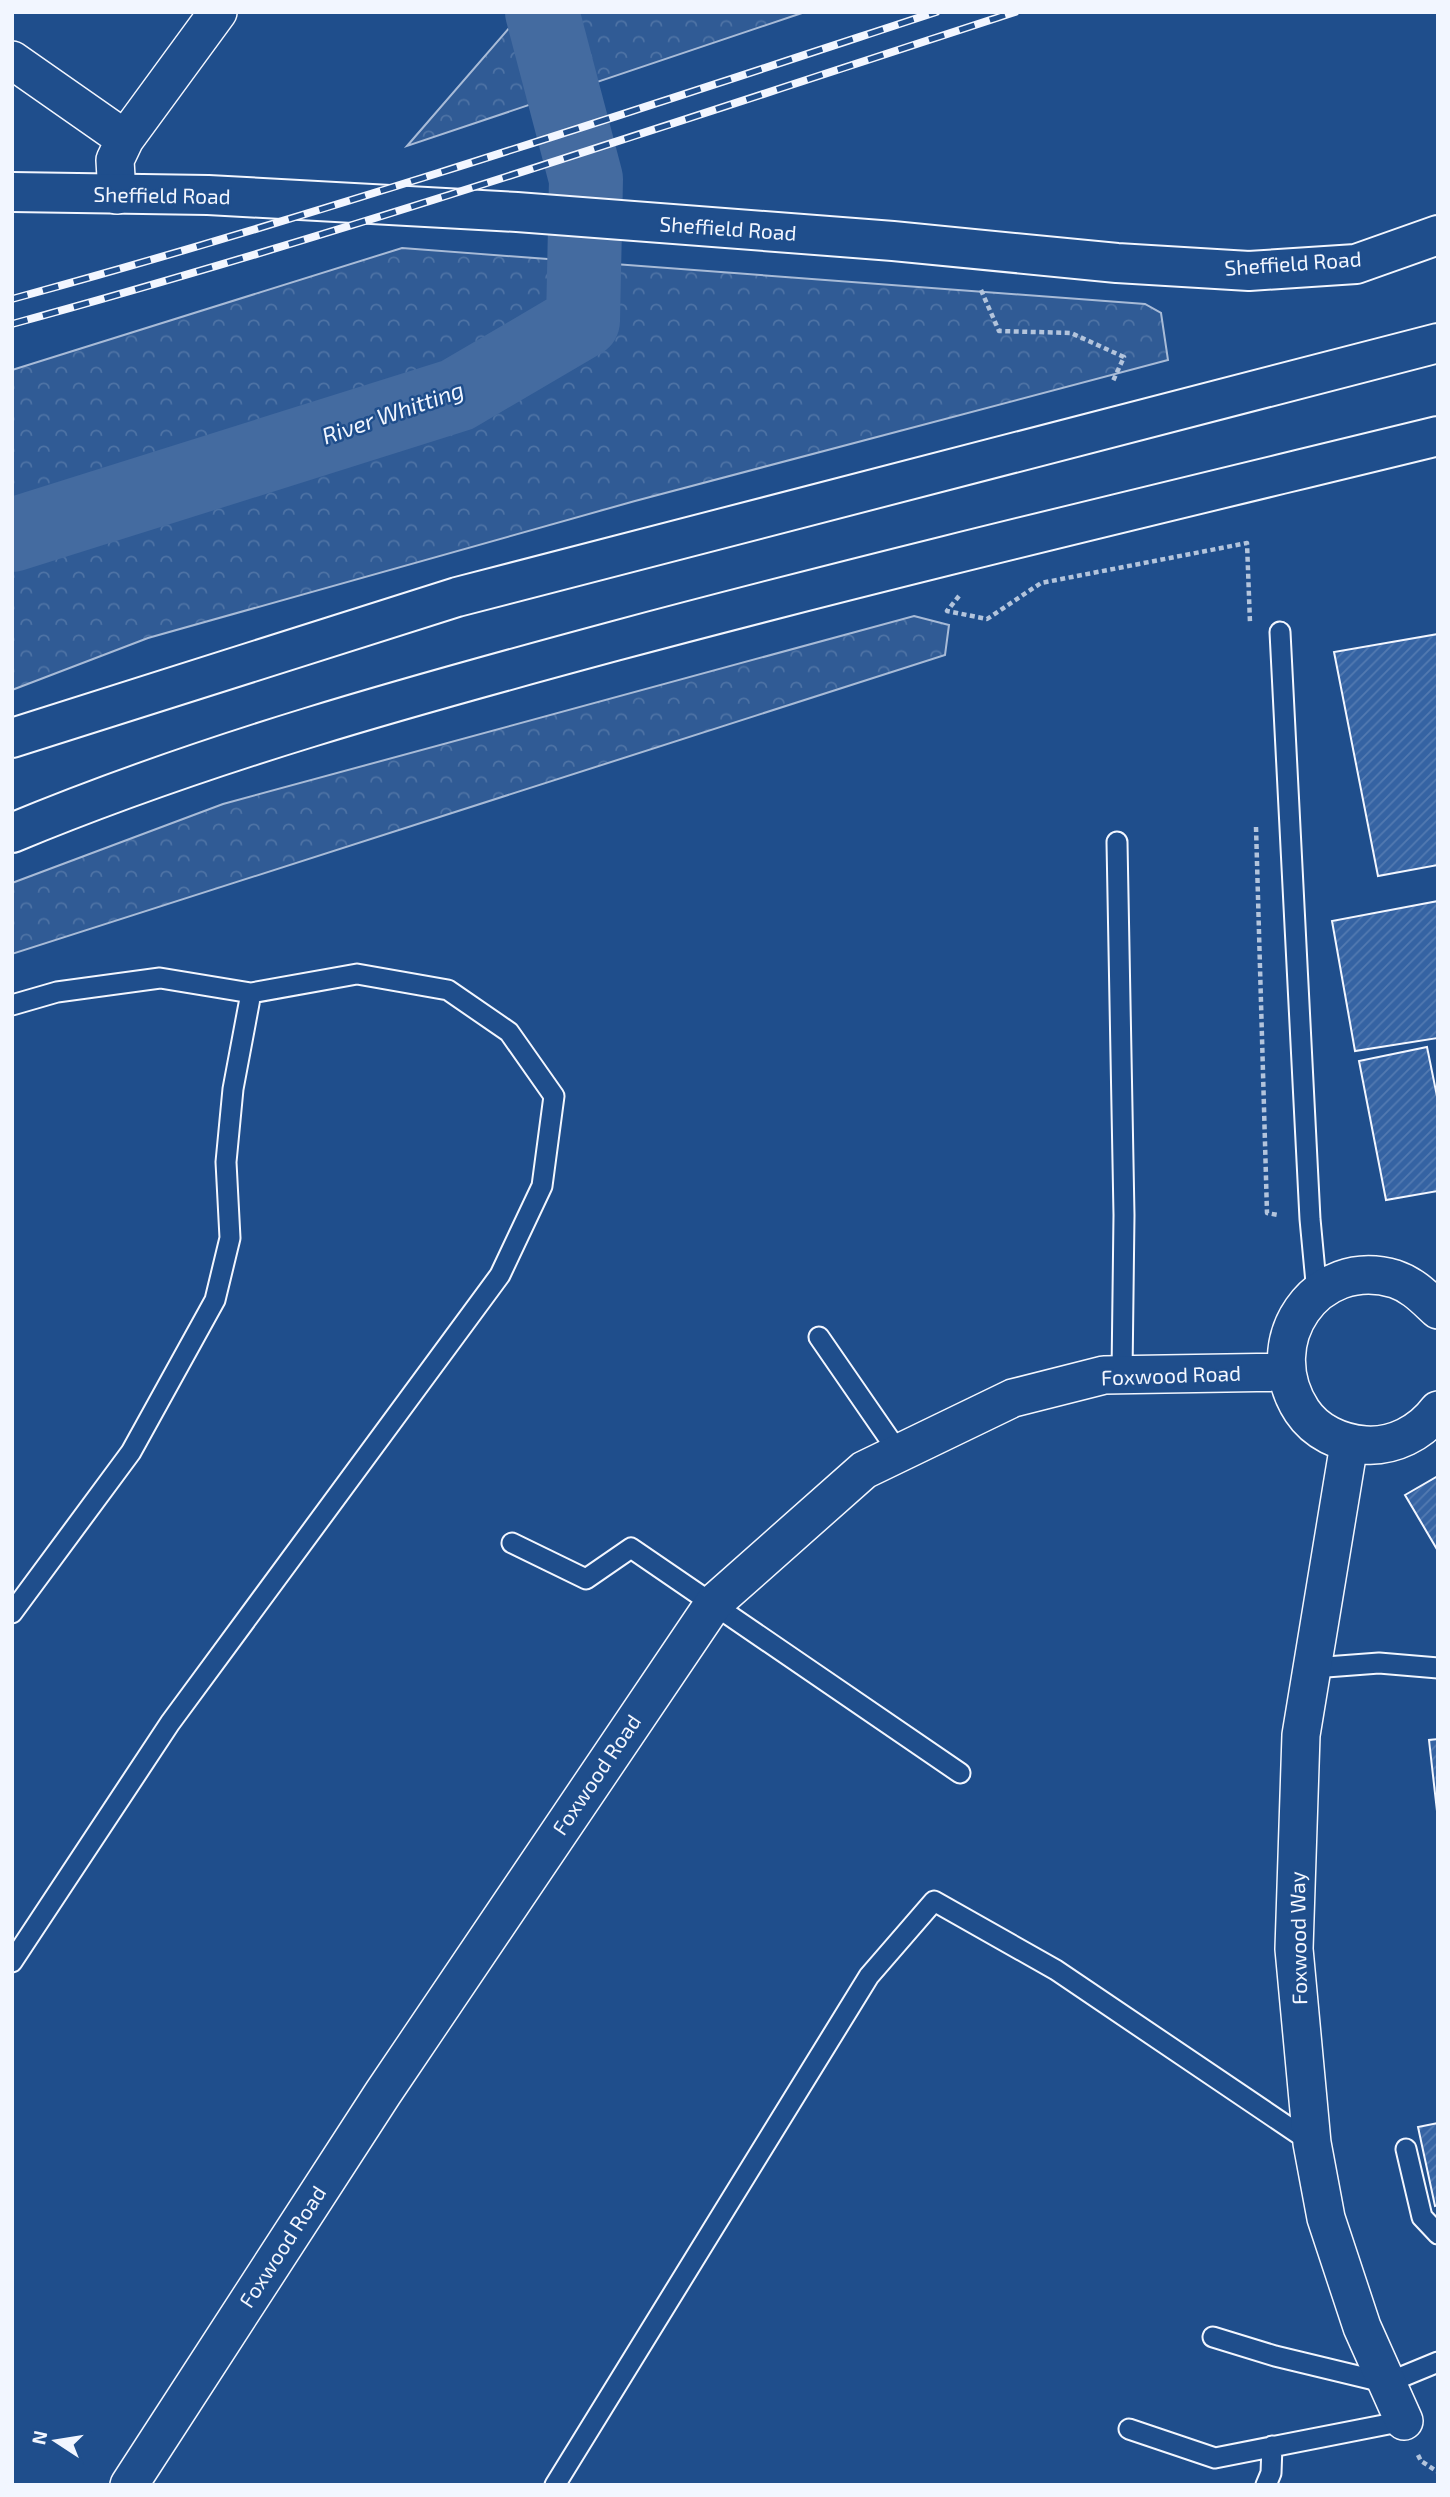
<svg xmlns="http://www.w3.org/2000/svg" width="1450" height="2497" viewBox="0 0 1450 2497" font-family="'Exo 2',sans-serif">
<defs>
<pattern id="forest-crowns" width="20" height="18" patternUnits="userSpaceOnUse" patternTransform="scale(1.75)"><rect width="20" height="18" fill="#305b95"/><path d="M2 6a3 3 0 1 1 6 0M12 15a3 3 0 1 1 6 0" fill="none" stroke="#4e73a5"/></pattern>
<pattern id="building-hatch" width="6" height="6" patternUnits="userSpaceOnUse" patternTransform="scale(1.75)"><rect width="6" height="6" fill="#3563a3"/><path d="M-1 1l2-2M0 6l6-6M5 7l2-2" fill="none" stroke="#537ab1"/></pattern>
</defs>
<rect width="100%" height="100%" fill="#1f4e8c"/>
<!-- forest -->
<path fill="url(#forest-crowns)" stroke="#a8bbd7" stroke-width="2" d="M523,12h282l-398,134z
M402,248l743,56 16,9 7,47 -533,141 -487,137 -136,52v-320z
M914,616l35,9 -4,30 -933,299v-71l211,-79z"/>
<g fill="none" stroke-linecap="round" stroke-linejoin="round">
<!-- river -->
<path stroke="#446ba0" stroke-width="74" d="M12,535l445,-140 126,-74 3,-142 -44,-167"/>
</g>
<!-- building -->
<path fill="url(#building-hatch)" stroke="#f2f6ff" stroke-width="2" d="M1438,634v231l-60,11 -44,-224z
M1438,901v137l-83,13 -23,-130z
M1427,1047l11,54v90l-52,9 -27,-139z
M1438,1476v75l-33,-56z
M1438,1739v81l-9,-80z
M1438,2123v82l-3,1 -17,-79z"/>
<g fill="none" stroke-linecap="round" stroke-linejoin="round">
<!-- lane casing -->
<g stroke="#f2f6ff" stroke-width="23">
<path id="lane" d="M1280,632l30,587 7,74
M1117,842l7,373 -2,159
M12,1005l45,-13 103,-14 91,15 106,-19 91,16 61,42 45,64 -12,90 -42,89 -330,448 -158,239
M819,1337l80,116
M512,1543l74,36 45,-31 329,225
M12,1613l119,-161 84,-152 15,-62 -4,-76 7,-73 18,-96
M1313,1668l66,-5 59,5
M1406,2149l16,68 16,17
M1213,2337l62,19 112,27 51,-21
M1129,2429l86,29 189,-37
M555,2485l314,-509 65,-75 122,69 256,173
M1266,2485l5,-12 1,-27"/>
</g>
<!-- street casing -->
<g stroke="#f2f6ff" stroke-width="40">
<path id="street" d="M12,60l113,79
M117,195l-2,-35 10,-21 93,-127
M1438,1310c-13,-12 -25,-25 -43,-31 -79,-24 -138,63 -93,132 14,21 38,32 63,34 28,2 56,-12 73,-35
M1349,1444l-48,291 -7,214 18,194 14,75 36,109 42,94
M129,2485l254,-392 331,-490 150,-133 149,-72 91,-23 182,-3"/>
</g>
<!-- secondary casing -->
<g stroke="#f2f6ff" stroke-width="42">
<path id="secondary" d="M12,192l196,3 309,17 376,29 224,22 132,8 107,-7 82,-29"/>
</g>
<!-- highway casing -->
<g stroke="#f2f6ff" stroke-width="42">
<path id="highway" d="M12,738l445,-141 981,-254
M12,833c195,-81 399,-137 603,-192 273,-73 548,-138 823,-205"/>
</g>
<!-- path -->
<path stroke="#b3c4dc" stroke-width="4.5" stroke-dasharray="5 3.5" stroke-linecap="butt" d="M981,290l18,41 72,2 53,24 -11,24
M959,596l-12,15 40,8 54,-36 206,-40 3,80
M1256,827l11,386 11,2
M1418,2455l3,6 17,11"/>
<!-- lane -->
<use href="#lane" stroke="#1f4e8c" stroke-width="19"/>
<!-- street -->
<use href="#street" stroke="#1f4e8c" stroke-width="37"/>
<!-- secondary -->
<use href="#secondary" stroke="#1f4e8c" stroke-width="38"/>
<!-- highway -->
<use href="#highway" stroke="#1f4e8c" stroke-width="38"/>
<!-- rail casing -->
<g stroke="#f2f6ff" stroke-width="8">
<path id="rail" d="M12,299c311,-85 618,-187 924,-287
M12,324c338,-92 670,-204 1003,-312"/>
</g>
<!-- rail -->
<use href="#rail" stroke="#1f4e8c" stroke-width="5" stroke-dasharray="16" stroke-linecap="butt"/>
</g>
<g text-anchor="middle" stroke-width="5" stroke-linejoin="round" paint-order="stroke">
<!-- street labels -->
<g font-size="21" fill="#f2f6ff" stroke="#1f4e8c">
<text transform="translate(162 196) rotate(1)" y="7">Sheffield Road</text>
<text transform="translate(728 229) rotate(4)" y="7">Sheffield Road</text>
<text transform="translate(1293 264) rotate(-4)" y="7">Sheffield Road</text>
<text transform="translate(1171 1376) rotate(-2)" y="7">Foxwood Road</text>
<text transform="translate(597 1775) rotate(-56)" y="7">Foxwood Road</text>
<text transform="translate(1299 1938) rotate(-91)" y="7">Foxwood Way</text>
<text transform="translate(283 2247) rotate(-57)" y="7">Foxwood Road</text>
</g>
<!-- water labels -->
<g font-size="23" font-style="italic" fill="#f2f6ff" stroke="#1f4e8c">
<text transform="translate(393 413) rotate(-19)" y="8">River Whitting</text>
</g>
</g>
<!-- border -->
<rect width="1450" height="2497" fill="none" stroke="#f2f6ff" stroke-width="28"/>
<!-- north arrow -->
<g transform="translate(56 2441) rotate(282)" stroke="#1f4e8c" stroke-width="5" paint-order="stroke">
<path d="M0-5L12 26L0 18L-12 26Z" fill="#f2f6ff"/>
<text y="-10" font-size="19" font-weight="bold" text-anchor="middle" fill="#f2f6ff">N</text>
</g>
</svg>
